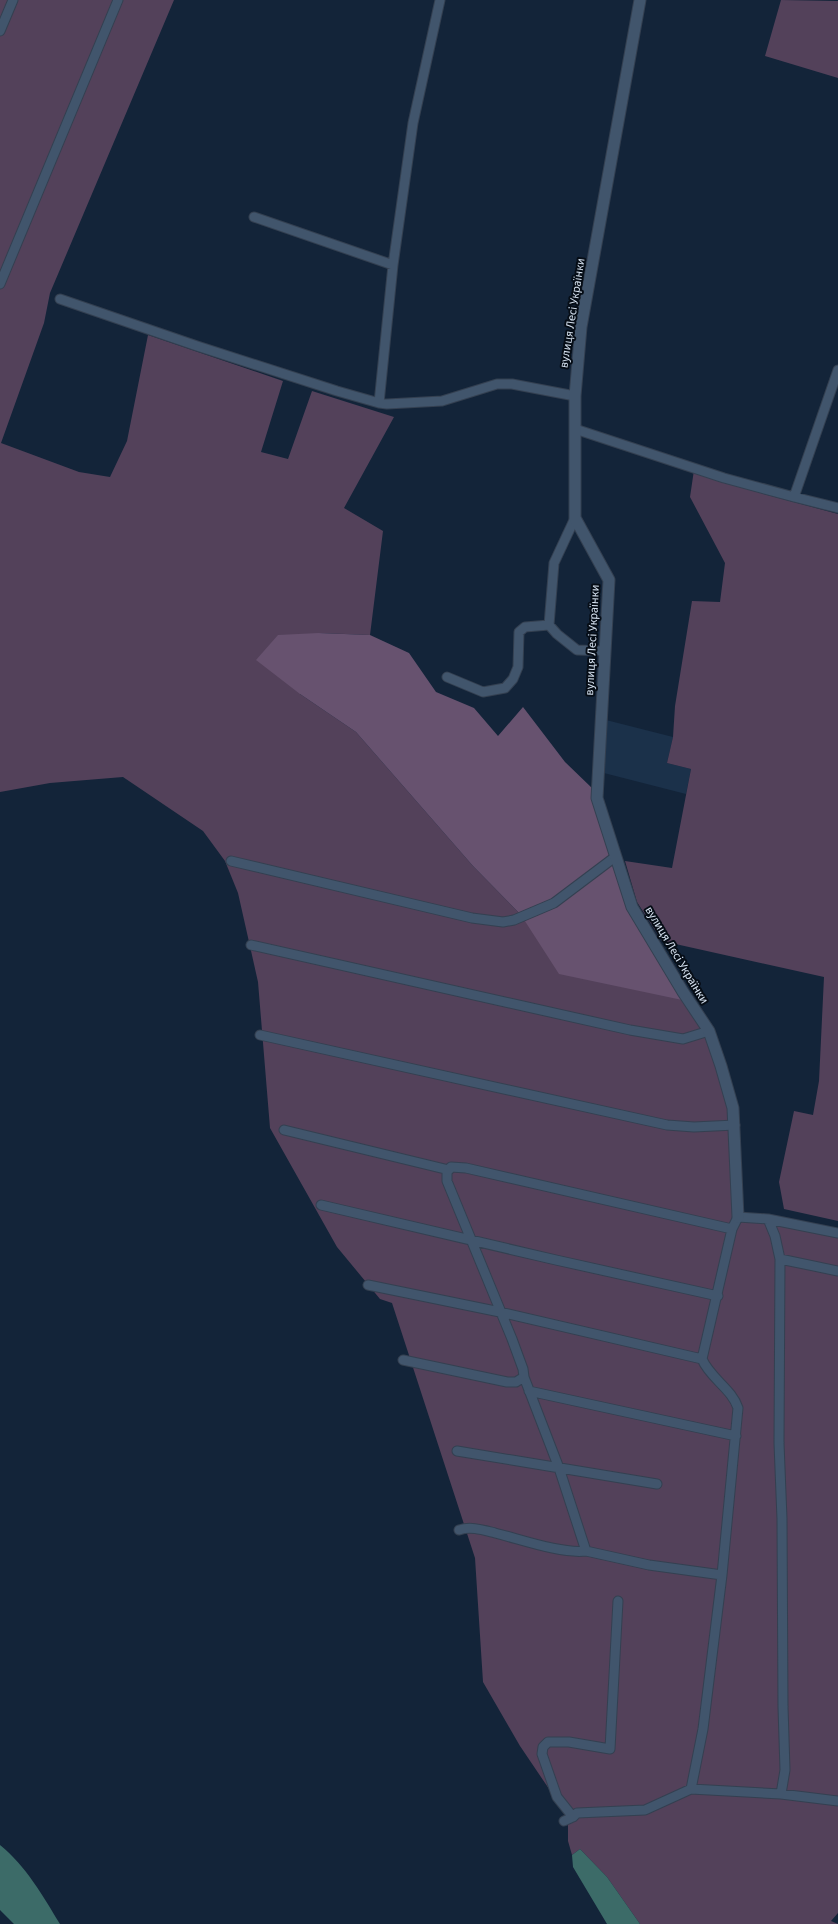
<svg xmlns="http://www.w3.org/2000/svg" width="838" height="1924" viewBox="0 0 838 1924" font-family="'Source Sans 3',sans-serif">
<rect width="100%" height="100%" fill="#132439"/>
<!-- built -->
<path fill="#1b314a" d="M606,720l67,17 -6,26 24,6 -5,25 -86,-22z"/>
<!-- green -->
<path fill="#53415a" d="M0,0h174l-124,293 -6,30 -43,120 78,29 31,5 17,-36 21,-106 135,46 -22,71 27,7 24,-68 82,26 -50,91 39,23 -13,104 -51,-2 -19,61 56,38 117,134 48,49 166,86 24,44 21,69 1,107 56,-1 49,10v683l-7,8 7,3h-198l-33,-47 -27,-28 -8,6 -4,-14v-24l-48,-71 -37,-64 -8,-124 -83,-255 -12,-4 -43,-52 -67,-119 -12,-146 -20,-89 -13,-32 -22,-30 -80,-54 -73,6 -50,9z
M781,0l57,1v77l-73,-22z
M694,470l70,24 74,20v707l-54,-12 -5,-27 15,-71 19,4 6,-34 5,-104 -162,-36 -25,-39 -12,-41 47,7 19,-99 -24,-6 6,-26 2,-31 17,-105 28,1 5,-39 -35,-66z"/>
<!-- forest -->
<path fill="#67526f" d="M319,633l51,2 39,18 27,39 38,16 24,28 25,-29 42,55 28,27 34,108 60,104 -128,-27 -38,-59 -48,-49 -117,-134 -56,-38 -44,-34 22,-25z"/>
<!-- water -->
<path fill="#3c6b68" d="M0,1845c26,21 43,51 60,79h-46l-14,-14z
M580,1849l27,28 33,47h-33l-34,-57 -1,-12z"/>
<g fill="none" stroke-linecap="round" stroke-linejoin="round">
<!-- minor casing -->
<g stroke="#344051" stroke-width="11">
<path id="minor" d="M440,0l-27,123 -20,142 -14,138 8,1 55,-3 55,-17h15l63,12
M0,31l13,-31
M254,217l139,48
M0,284l118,-284
M60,299l137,47 140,45 42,12
M838,370l-44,127 44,11
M575,429l149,49 70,19
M575,518l-21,45 -5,62 8,9 20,16 28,1
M447,677l36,15 22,-4 8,-9 5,-12 1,-35 6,-5 24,-2
M231,861l241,57 31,4 11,-2 40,-17 61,-46
M251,945l379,85 53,9 26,-8
M260,1035l407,90 27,2 41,-2
M284,1130l165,40
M321,1205l235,55 162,36
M768,1219l7,17 5,23
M368,1285l132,27 202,47
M403,1360l104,22h9l8,-5 -1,-8 -11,-30 -65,-158v-10l4,-4 15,1 266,61
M529,1391l207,45
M457,1451l200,33
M459,1530c12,-4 24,0 36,3 25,6 66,21 91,18l-27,-83 -35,-91
M586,1551l63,14 73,10
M691,1789l90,5 57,7
M781,1794l4,-24 -2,-63 -1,-188 -3,-76 1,-184 58,12
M573,1817l-16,-20 -15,-43 1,-7 5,-5h21l41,7 8,-148
M564,1821l9,-4 4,-4 68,-3 46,-21 12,-60 19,-154 16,-167c-6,-19 -28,-30 -36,-49l30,-130 6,-12 30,2 70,14"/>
</g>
<!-- tertiary casing -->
<g stroke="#344051" stroke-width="13">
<path id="tertiary" d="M640,0l-59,327 -6,69v122l34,62 -12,218 35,109 51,85 26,39 12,35 12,42 5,109"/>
</g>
<!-- minor -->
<use href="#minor" stroke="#41556c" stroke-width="9"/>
<!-- tertiary -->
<use href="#tertiary" stroke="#41556c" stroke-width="11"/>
</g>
<g text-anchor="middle" stroke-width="4" stroke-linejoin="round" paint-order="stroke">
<!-- street labels -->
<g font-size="12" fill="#d7e3f1" stroke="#060d16">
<text transform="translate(572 313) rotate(-81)" y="4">вулиця Лесі Українки</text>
<text transform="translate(592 640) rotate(-87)" y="4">вулиця Лесі Українки</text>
<text transform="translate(677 955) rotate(59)" y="4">вулиця Лесі Українки</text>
</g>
</g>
</svg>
